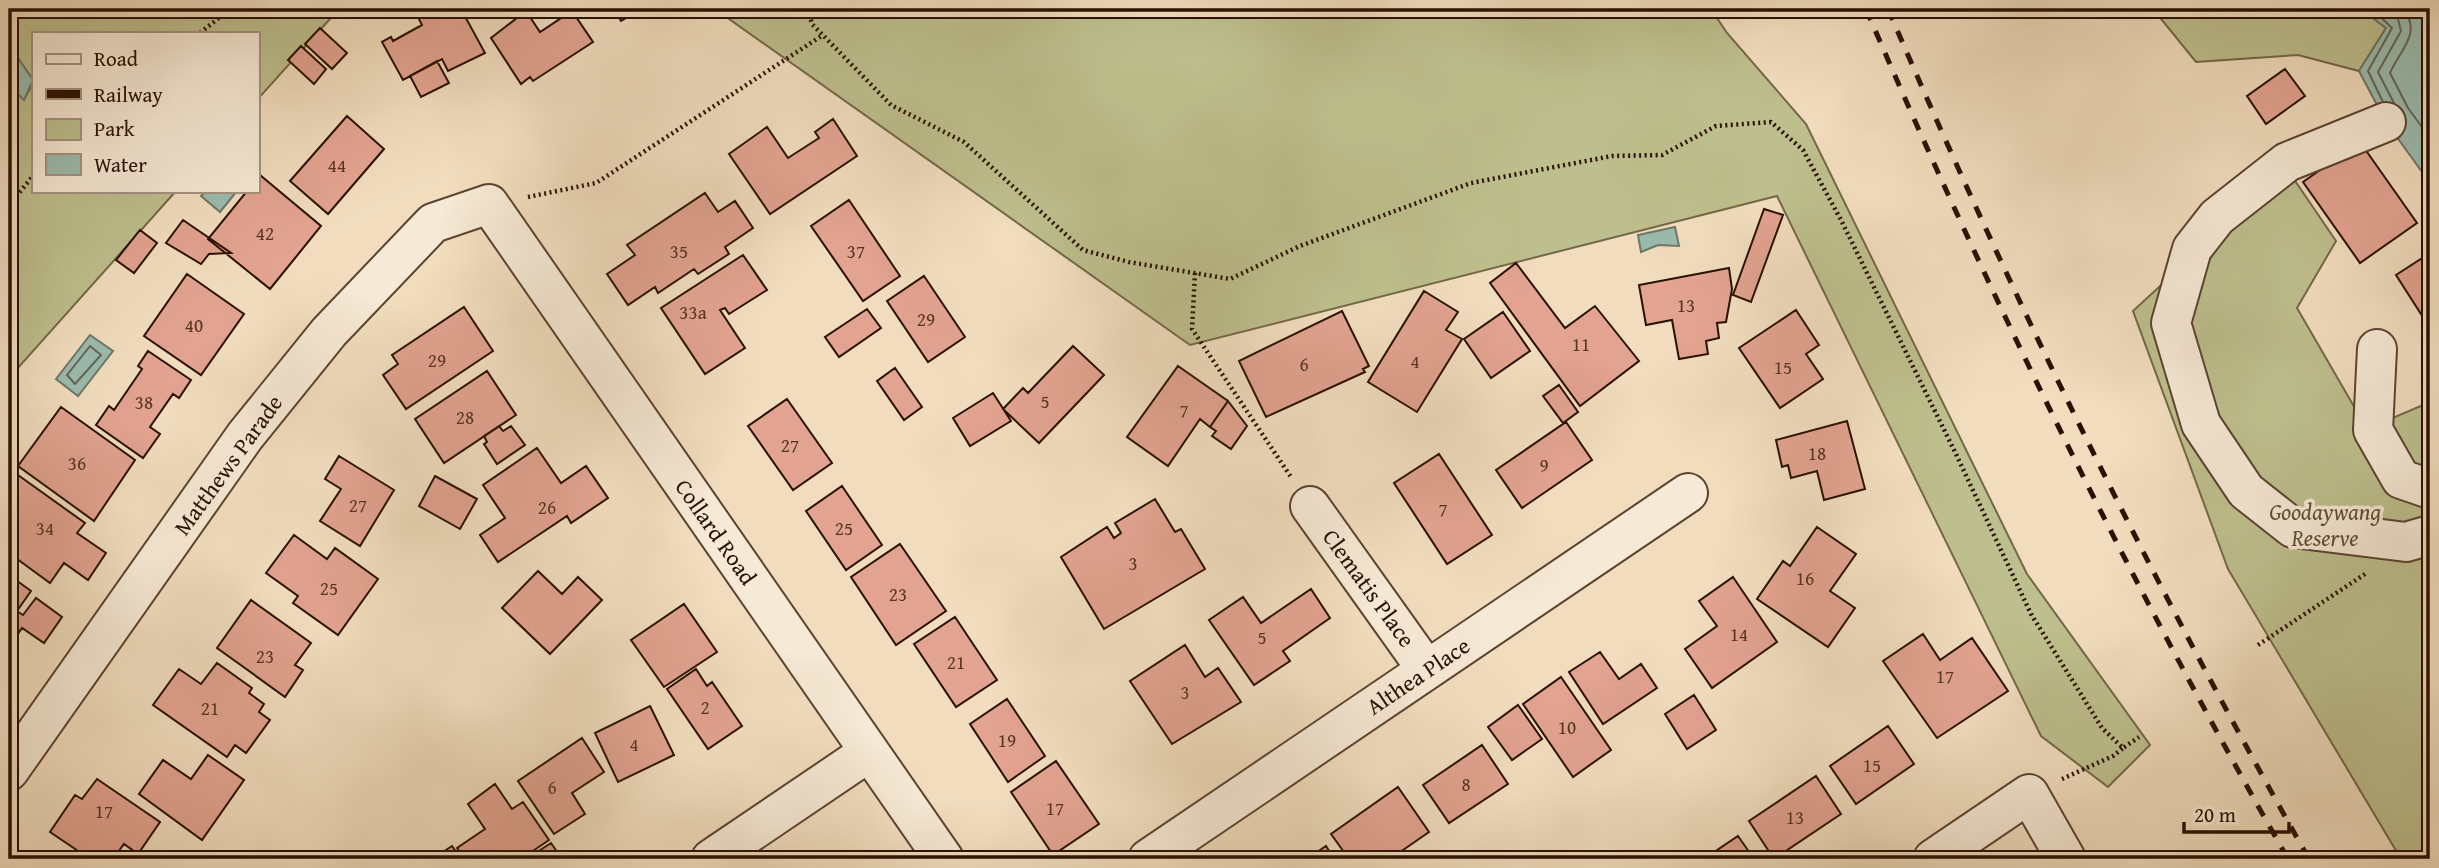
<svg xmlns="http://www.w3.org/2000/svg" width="2439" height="868" viewBox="0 0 2439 868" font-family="'Gentium Book Plus',serif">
<rect width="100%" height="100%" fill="#f1ddbe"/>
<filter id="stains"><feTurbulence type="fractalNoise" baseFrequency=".00286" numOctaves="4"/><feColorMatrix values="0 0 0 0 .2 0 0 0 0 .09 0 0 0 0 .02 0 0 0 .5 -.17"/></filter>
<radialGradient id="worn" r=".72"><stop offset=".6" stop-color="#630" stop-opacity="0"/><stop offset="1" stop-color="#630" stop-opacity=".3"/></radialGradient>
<!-- green -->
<path fill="#bebf8e" stroke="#746847" stroke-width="2" d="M9,9h330l-82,91v-67h-224v47l-24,-35z
M715,9h996l16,24 79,91 221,450 123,171 -42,42 -67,-51 -264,-540 -587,149z
M2153,9h208l25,19 -27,43 -61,-16 -102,7z
M33,84v107h143l-167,187v-293l15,14z
M2287,169l49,72 -39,67 70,121 63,-27v457h-29l-173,-290 -95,-258z"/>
<!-- water -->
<path fill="#9bbcaf" stroke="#6d7769" stroke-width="2" d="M2361,9h69v174l-44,-61 -27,-51 27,-43z
M9,45l24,35 -9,20 -15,-15z
M206,191h31l-17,21 -19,-16z
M1675,227l4,19 -21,-1 -17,7 -3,-17z
M90,335l23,16 -35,45 -22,-17z"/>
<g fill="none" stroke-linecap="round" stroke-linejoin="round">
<!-- shore -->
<path stroke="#626658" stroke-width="2" d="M2372,9l20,19 -24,43 15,31
M2386,9l12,10 3,12 -23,41 16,31
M2403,9c20,24 -4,42 -13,64l18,35 22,30
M90,346l11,9 -26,29 -8,-9z"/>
</g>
<!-- building -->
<path fill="#e2a390" stroke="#291000" stroke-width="2" d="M414,9h47l24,44 -37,18 -6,-12 -39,21 -21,-38 9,-5 2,4 29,-16z
M614,9h28l-21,12z
M526,11l14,21 32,-21 21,31 -60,39 -3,-4 -9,7 -30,-46z
M320,28l27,25 -15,16 -27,-25z
M301,46l25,23 -12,15 -26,-24z
M437,61l12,22 -28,14 -11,-21z
M2285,69l20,27 -39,28 -19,-28z
M347,116l37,33 -56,65 -38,-33z
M833,119l24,37 -87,58 -41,-60 38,-27 21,31 31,-20 -4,-6z
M2360,142l57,81 -57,40 -57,-81z
M260,175l61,51 -51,63 -62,-50 39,-48h10z
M705,193l13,19 17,-11 18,27 -28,19 4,7 -31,20 -4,-5 -36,24 -3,-6 -27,18 -21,-31 28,-19 -8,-10z
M849,200l51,76 -37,25 -52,-75z
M1764,209l19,6 -32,87 -18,-7z
M183,220l48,33 -22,1 -8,10 -35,-21z
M140,230l17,13 -23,30 -18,-13z
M2430,253v75l-34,-53z
M743,255l24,35 -38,24 -4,-6 -5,2 25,38 -40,26 -44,-66z
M1516,263l49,65 30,-22 44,55 -59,45 -90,-123z
M1729,268l3,21 -6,33 -9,1 2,15 -13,3 2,13 -29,5 -7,-39 -26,5 -7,-40z
M187,274l57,40 -43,61 -57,-39z
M924,276l41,61 -37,25 -41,-61z
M1424,291l34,21 -12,18 16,9 -45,73 -49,-30z
M464,307l29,44 -87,58 -23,-34 15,-11 -6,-9z
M867,309l14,19 -42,29 -14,-20z
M1796,310l23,35 -13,9 17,25 -43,29 -41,-60z
M1342,311l27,55 -6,3 2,3 -99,45 -27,-56z
M1503,312l27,39 -39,27 -27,-39z
M1073,346l31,29 -65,68 -36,-34 20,-21 5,5z
M148,351l43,29 -12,18 -6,-4 -23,33 10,7 -17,24 -47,-33 13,-19 5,4 28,-41 -4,-3z
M1178,366l50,35 -18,26 -10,-8 -32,47 -41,-29z
M895,368l27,39 -18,13 -27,-39z
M487,371l29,44 -72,48 -29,-44z
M1559,385l19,27 -15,11 -20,-27z
M993,393l18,28 -41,25 -17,-28z
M787,399l45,64 -39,27 -45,-64z
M1228,401l19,25 -16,23 -19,-13 4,-5 -6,-4z
M61,407l74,53 -41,61 -76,-55z
M1847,421l18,68 -41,11 -7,-29 -26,7 -3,-13 -6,2 -6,-27z
M1566,422l26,38 -70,48 -26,-38z
M499,426l4,5 8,-5 14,19 -28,19 -13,-20 3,-2 -3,-6z
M537,448l24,35 25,-17 22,32 -37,25 -4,-7 -69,46 -18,-27 25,-17 -22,-33z
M1439,454l53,81 -45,29 -53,-81z
M339,456l55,34 -34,56 -40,-25 21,-32 -16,-10z
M18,475l67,48 -8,10 29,20 -18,27 -24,-17 -14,20 -41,-30v-66z
M435,476l42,23 -17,30 -41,-23z
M842,486l40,59 -36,25 -40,-59z
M1155,499l20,33 6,-3 24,40 -101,60 -43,-72 46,-30 7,11 7,-5 -6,-10z
M1817,527l39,27 -26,37 25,17 -27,39 -71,-48 26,-38 7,5z
M294,535l33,24 8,-11 43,31 -40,56 -45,-32 5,-7 -32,-23z
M900,544l46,67 -50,34 -45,-68z
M538,571l24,23 16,-17 24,23 -52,54 -48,-46z
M9,575l22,16 -14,20 6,4 13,-17 26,19 -18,26 -22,-15 -13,19z
M1733,577l44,65 -65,46 -27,-39 32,-23 -18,-25z
M1311,589l19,29 -47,33 7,10 -36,24 -45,-65 34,-23 18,26z
M251,600l60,43 -16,22 8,5 -18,27 -68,-49z
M684,604l33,48 -53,35 -33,-47z
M955,617l42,63 -41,27 -42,-63z
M1923,634l17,26 32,-22 36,53 -71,47 -54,-77z
M1185,645l20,32 13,-9 23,34 -69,42 -42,-63z
M1600,652l19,27 22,-15 16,24 -54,36 -34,-52z
M217,663l35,25 -3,5 15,11 -5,8 11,8 -24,33 -11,-8 -8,12 -74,-52 26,-36 22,15z
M696,669l11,17 5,-4 30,44 -34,23 -41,-60z
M1561,677l50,73 -38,27 -50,-73z
M1694,695l22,35 -29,19 -22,-35z
M1007,699l38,57 -37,26 -38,-58z
M1518,705l24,34 -30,21 -24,-33z
M650,706l24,49 -56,27 -23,-49z
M1888,726l26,38 -58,40 -26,-38z
M582,738l22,34 -32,21 13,21 -31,20 -36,-53z
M1482,745l26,39 -59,39 -26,-38z
M208,755l36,25 -42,60 -63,-46 24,-34 28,19z
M1056,761l43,63 -46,31 -42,-63z
M1816,776l25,38 -67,45 -25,-38z
M97,779l63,43 -22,32 -14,-10 -11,15h-23l-40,-27 25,-37 7,4z
M495,784l17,25 11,-7 26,38 -25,17 1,2h-60l-8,-11 28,-19 -17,-25z
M1398,787l31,45 -39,27h-41l-18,-25z
M1738,836l16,23h-50z
M551,843l11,16h-33l-1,-1z
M452,846l9,13h-29z
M1326,846l8,13h-27z"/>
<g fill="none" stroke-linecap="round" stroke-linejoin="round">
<!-- minor casing -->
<g stroke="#5b4330" stroke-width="42">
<path id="minor" d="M2386,122l-99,40 -70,55 -25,32 -21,74 30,101 45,67 47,37 113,14 24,-7
M2377,349l-4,81 28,49 29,10
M1310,506l117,164
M9,771l236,-335 84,-104 104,-109 56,-19 455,655
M711,859l158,-107
M1148,859l540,-366
M1933,859l96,-65 37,65"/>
</g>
<!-- path -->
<path stroke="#291000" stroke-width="4.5" stroke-dasharray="2 3.5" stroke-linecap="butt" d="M808,9l4,15 79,81 73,37 119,108 46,12 101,17 70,-33 171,-63 141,-27 50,-1 54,-29 55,-4 32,28 38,70 114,232 76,162 71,114 21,20 16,-11
M200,33l30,-24
M528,197l68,-14 227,-148
M9,205l24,-29
M1195,273l-3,56 99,148
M2258,645l107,-71
M2062,779l51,-23 10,-8"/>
<!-- minor -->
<use href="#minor" stroke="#f6e9d5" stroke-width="38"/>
<!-- rail -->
<path stroke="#291000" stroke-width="5" stroke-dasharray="12 12" stroke-linecap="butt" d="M1866,9c125,291 265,575 422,850
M1888,9c125,291 265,575 421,850"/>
</g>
<g text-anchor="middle" stroke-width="7" stroke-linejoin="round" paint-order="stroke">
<!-- number labels -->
<g font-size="19" fill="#573524">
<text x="337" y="172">44</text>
<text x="265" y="240">42</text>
<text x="679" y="258">35</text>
<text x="856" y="258">37</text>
<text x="1686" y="312">13</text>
<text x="693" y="319">33a</text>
<text x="926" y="326">29</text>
<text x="194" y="332">40</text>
<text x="1581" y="351">11</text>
<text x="437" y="367">29</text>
<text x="1415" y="368">4</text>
<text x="1304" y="371">6</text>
<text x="1783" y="374">15</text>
<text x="1045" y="408">5</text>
<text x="144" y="409">38</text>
<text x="1184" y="417">7</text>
<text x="465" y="424">28</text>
<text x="790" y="452">27</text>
<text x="1817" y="460">18</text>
<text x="77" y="470">36</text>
<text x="1544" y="472">9</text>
<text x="358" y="512">27</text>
<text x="547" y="514">26</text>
<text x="1443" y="516">7</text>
<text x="45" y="535">34</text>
<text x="844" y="535">25</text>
<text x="1133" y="570">3</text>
<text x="1805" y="585">16</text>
<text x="329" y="595">25</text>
<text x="898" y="601">23</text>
<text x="1739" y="641">14</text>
<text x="1262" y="644">5</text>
<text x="265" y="663">23</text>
<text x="956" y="669">21</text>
<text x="1945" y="683">17</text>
<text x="1185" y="699">3</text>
<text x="705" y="714">2</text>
<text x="210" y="715">21</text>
<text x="1567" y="734">10</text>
<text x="1007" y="747">19</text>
<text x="634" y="751">4</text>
<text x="1872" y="772">15</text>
<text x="1466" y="791">8</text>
<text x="552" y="794">6</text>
<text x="1055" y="815">17</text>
<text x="104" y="818">17</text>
<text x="1795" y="824">13</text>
</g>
<!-- street labels -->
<g font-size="23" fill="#291000" stroke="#f6e9d5">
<text transform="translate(228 465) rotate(-54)" y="8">Matthews Parade</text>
<text transform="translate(716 532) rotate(55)" y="8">Collard Road</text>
<text transform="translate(1369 588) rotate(54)" y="8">Clematis Place</text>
<text transform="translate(1418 676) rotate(-34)" y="8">Althea Place</text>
</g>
<!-- park labels -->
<g font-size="23" font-style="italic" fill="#5d4d32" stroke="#f6e9d5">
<text x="2325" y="520">Goodaywang<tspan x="2325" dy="26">Reserve</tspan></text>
</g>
</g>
<!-- margin -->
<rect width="2439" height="868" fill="none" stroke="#f1ddbe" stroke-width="35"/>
<rect x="10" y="10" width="2418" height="847" fill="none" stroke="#291000" stroke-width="3.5"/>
<rect x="18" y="18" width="2404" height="833" fill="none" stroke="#291000" stroke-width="2"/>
<!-- legend -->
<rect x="32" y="32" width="228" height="161" fill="#f6e9d5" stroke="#a49280" stroke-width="2"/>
<rect x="46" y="54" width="35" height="10" fill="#f6e9d5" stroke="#a49280" stroke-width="2"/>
<text x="94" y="66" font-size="21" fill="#291000">Road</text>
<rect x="46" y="89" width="35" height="10" fill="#291000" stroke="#a49280" stroke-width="2"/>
<text x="94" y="102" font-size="21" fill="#291000">Railway</text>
<rect x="46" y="119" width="35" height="21" fill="#bebf8e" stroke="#a49280" stroke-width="2"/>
<text x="94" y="136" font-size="21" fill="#291000">Park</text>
<rect x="46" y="154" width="35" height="21" fill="#9bbcaf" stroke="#a49280" stroke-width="2"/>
<text x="94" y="172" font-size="21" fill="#291000">Water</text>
<!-- scale -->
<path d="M2184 822v10h105v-10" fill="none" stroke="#291000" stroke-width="3.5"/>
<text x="2194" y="822" font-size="21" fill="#291000" stroke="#f6e9d5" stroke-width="5" paint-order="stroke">20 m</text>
<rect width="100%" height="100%" filter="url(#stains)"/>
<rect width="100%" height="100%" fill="url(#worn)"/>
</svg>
